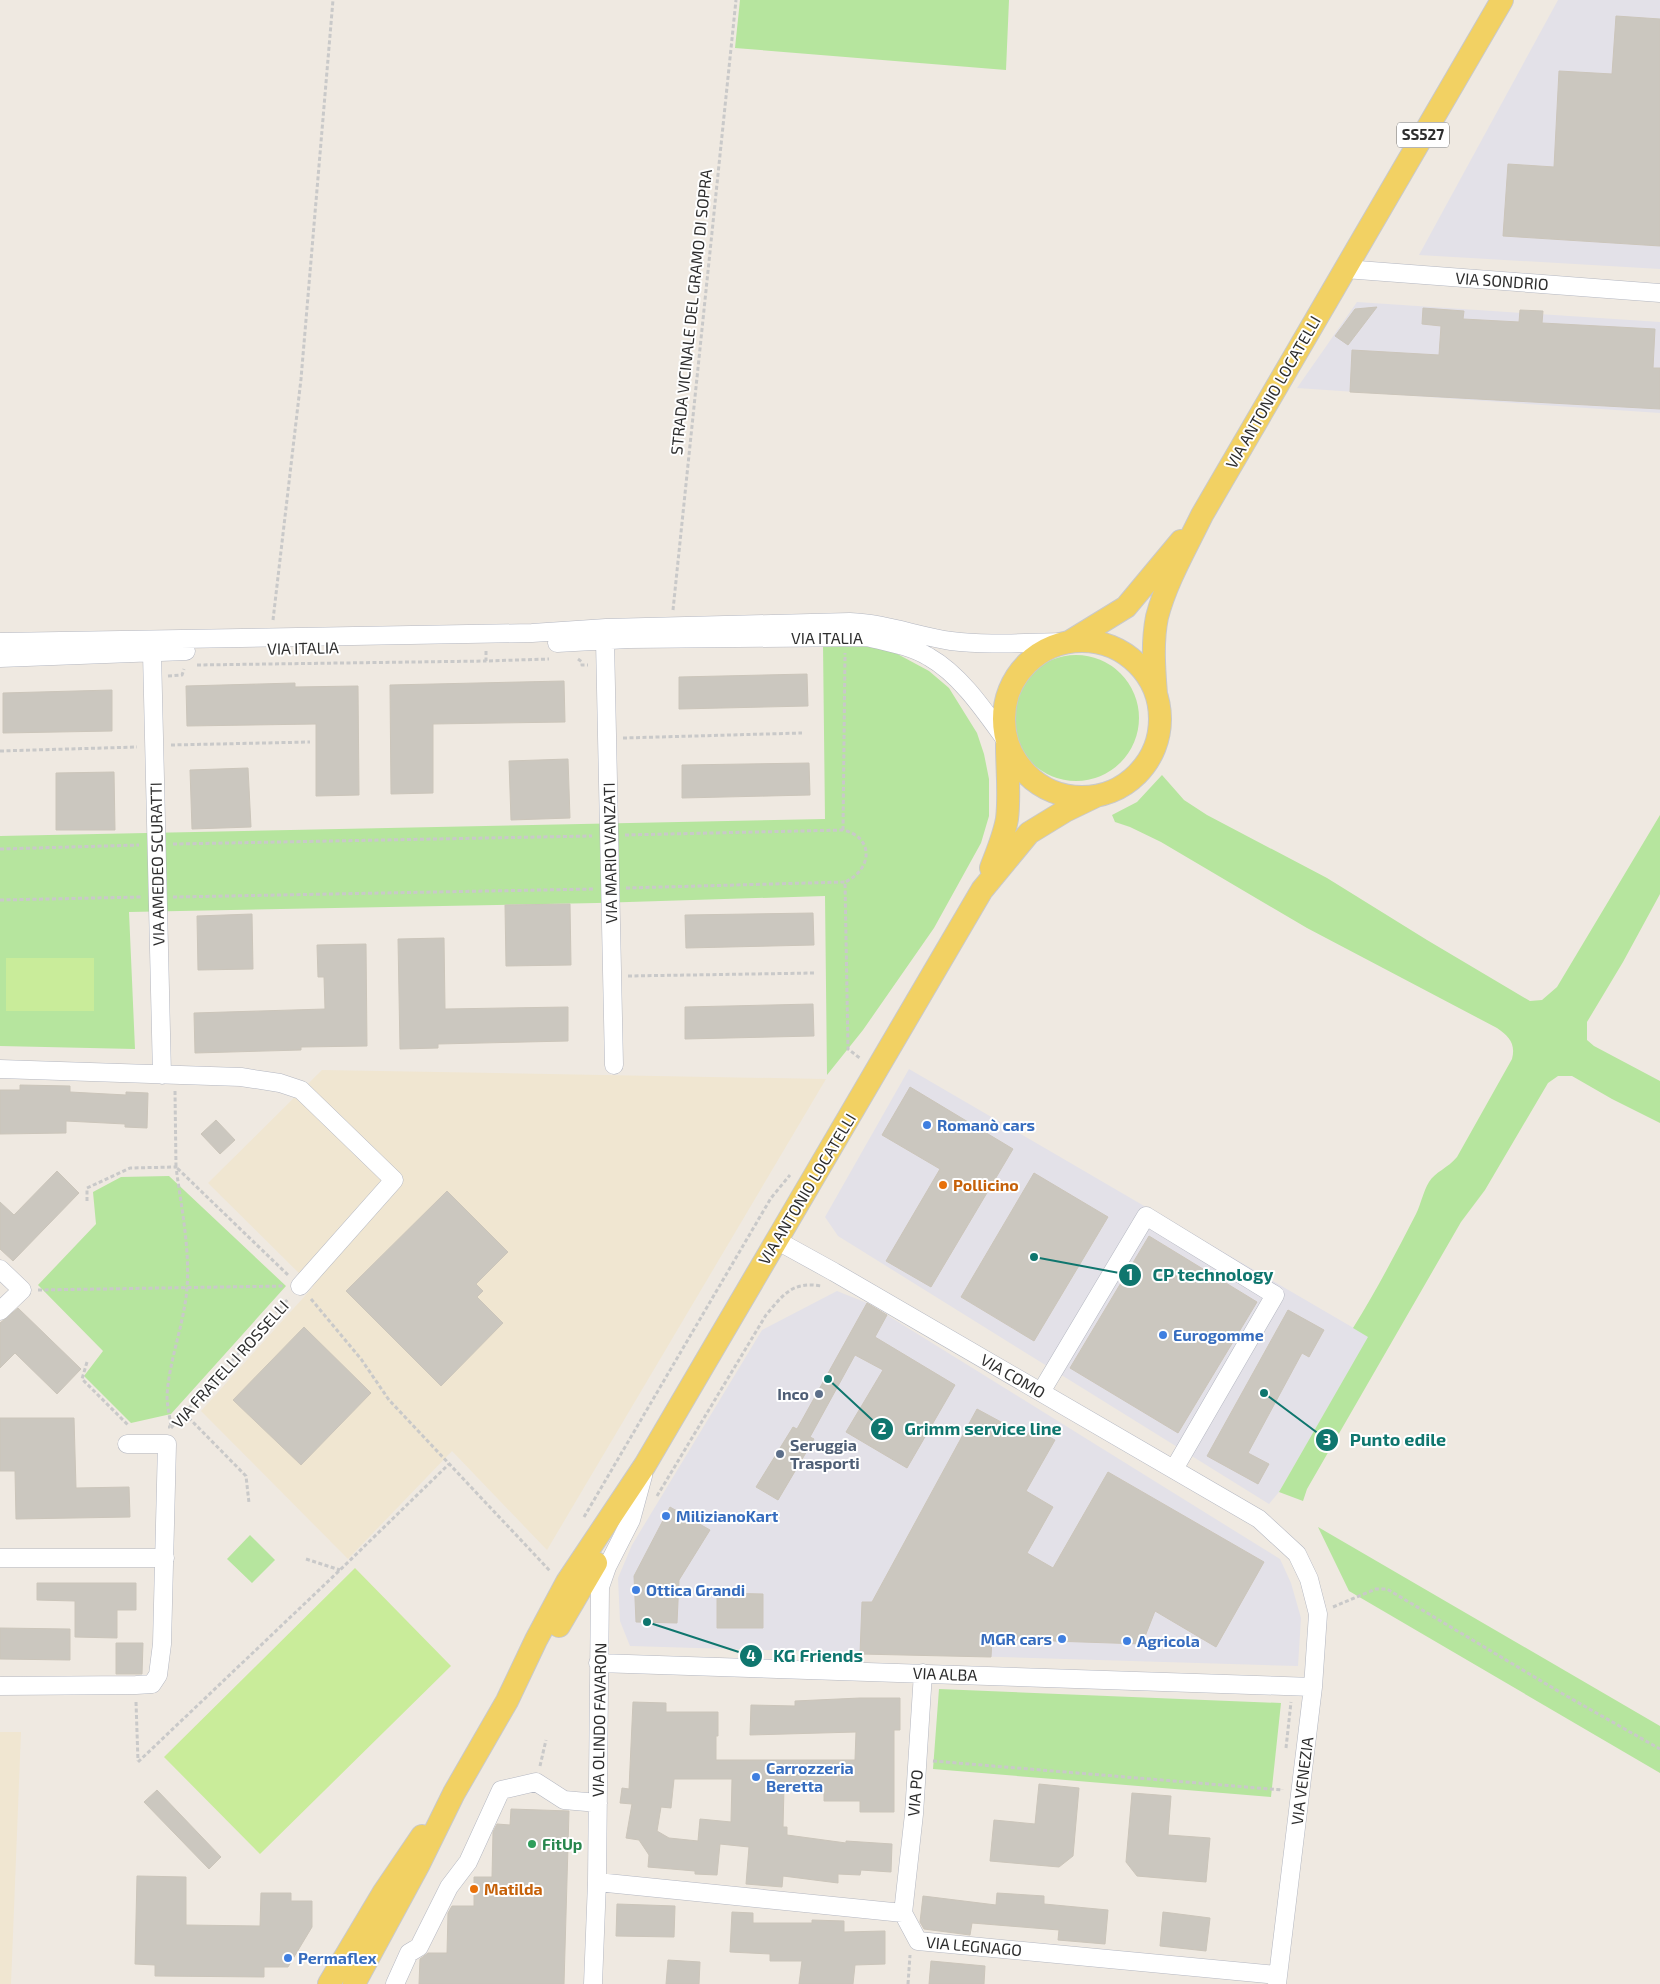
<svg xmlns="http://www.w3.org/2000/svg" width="1660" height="1984" viewBox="0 0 1660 1984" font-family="'Exo 2',sans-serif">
<rect width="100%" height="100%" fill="#efe9e1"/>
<!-- industrial -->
<path fill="#e3e1e8" d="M1558,0h102v269l-241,-14z
M1357,302l303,20v91l-363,-25z
M909,1069l460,268 -90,155 -10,12 -431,-268 -13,-19z
M837,1291l30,12 20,12 393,244 11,24 10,35 -3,48 -668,-20 -10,-25 -2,-43 14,-33 130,-215z"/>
<!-- education -->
<path fill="#f0e6d1" d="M322,1070l504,9 -279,471 -95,-99 -104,108 -147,-148 112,-124 -105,-104z
M0,1732h21l-10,252h-11z"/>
<!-- green -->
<path fill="#b6e59e" d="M740,0h269l-3,70 -271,-22z
M843,643l47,7 39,21 20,17 28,45 7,21 5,25v37l-8,27 -47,85 -71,102 -36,45 -2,-179 -228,7 -468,9 6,137 -135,-3v-210l825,-17 -2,-175z
M1013 718a63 63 0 1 1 126 0a63 63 0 1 1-126 0Z
M1162,775l22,25 23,15 120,63 100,62 103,61 12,-1 15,-13 103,-172v79l-37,68 -36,60v18l7,6 66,35v42l-48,-24 -40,-23h-14l-10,7 -63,107 -24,32 -30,52 -124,215 -4,12 -24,-9 89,-155 -15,-9c23,-37 43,-75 63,-114 5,-10 7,-22 13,-32 6,-10 19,-14 28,-25l55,-98c4,-15 -3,-23 -15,-31l-190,-100 -146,-86 -31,-15 -15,-5 -3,-7 25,-13z
M169,1176l117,110 -115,128 -40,9 -47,-47 19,-25 -65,-66 58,-61 -3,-32 28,-15z
M1318,1527l342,199v47l-311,-182z
M250,1535l25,25 -23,23 -25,-24z
M939,1689l342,14 -10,94 -338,-28z"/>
<!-- pitch -->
<path fill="#c9ec9a" d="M6,958h88v53h-88z
M355,1568l96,98 -191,188 -96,-97z"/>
<!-- building -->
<path fill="#cbc7bf" stroke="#cbc5ba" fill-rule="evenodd" d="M1616,16l44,3v227l-157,-10 5,-72 46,3 5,-96 53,3z
M1377,307l-29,38 -13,-9 20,-27z
M1423,308l41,3 -1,8 56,3 1,-12 23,1 -1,12 113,6 -2,39h7v41l-310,-17 2,-42 87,5 2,-29 -19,-2z
M807,674l1,32 -129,3v-32z
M564,681l1,41 -132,2v69l-42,1 -1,-109z
M295,683v4l63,-1 1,109 -43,1v-72l-129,2 -1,-40z
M112,690v41l-109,2v-40z
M568,759l2,59 -59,2 -2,-59z
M809,763l1,32 -128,3v-33z
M248,768l3,59 -59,2 -2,-59z
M114,772l1,58h-59v-57z
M570,904l1,61 -65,1 -1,-61z
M813,913l1,32 -128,3 -1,-33z
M252,914l1,55 -55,1 -1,-54z
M444,938l1,71 123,-2v34l-130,3v4l-38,1 -2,-110z
M366,944l1,102 -66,1v3l-106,3 -1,-40 131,-4 -1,-32h-6l-1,-32z
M813,1004l1,32 -129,3v-32z
M20,1085l50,1v6l56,3v-3l22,1 -1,35 -22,-1v-3l-59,-3v12l-66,1v-44h20z
M910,1087l103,62 -82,138 -45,-26 54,-92 -58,-34z
M216,1120l19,20 -15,14 -19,-20z
M57,1171l22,22 -66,68 -13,-12v-47l14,13z
M1034,1173l74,44 -74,124 -73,-44z
M447,1191l61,61 -32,32 7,7 -6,6 26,26 -62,63 -95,-95z
M1149,1236l108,66 -79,131 -108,-65z
M867,1303l20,12 -12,22 80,48 -48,83 -61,-36 37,-62 -28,-15 -45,82 4,2 -36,61 -22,-13 37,-60 4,2z
M18,1308l63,61 -24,25 -42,-41 -15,15v-45z
M1288,1310l36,20 -15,27 -7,-4 -54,100 21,11 -11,20 -51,-28z
M304,1327l67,66 -70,72 -68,-65z
M977,1409l50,27 5,-9 23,13 -29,51 27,16 -26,46 26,15 55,-96 156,90 -48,85 -61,-36 -13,33 -150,-5 -1,18 -131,-3 2,-52h10z
M0,1418h74l2,70 53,-1 1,30 -114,2 -1,-48h-15z
M670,1507l40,23 -31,50 -2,43 -41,-1 -2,-46z
M37,1583h99v27h-19v28l-42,-1v-36l-38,-1z
M717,1593l46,1v34h-46z
M0,1628l70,1v31l-70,-1z
M116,1643h27l-1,31h-26z
M860,1698h40v32h-6v82h-34v-11h-36v-13h-40l-1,39h4v8l59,8v-2l46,3 -1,28 -30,-2 -1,5 -22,-1v9l-55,-7 -1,11 -36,-3 3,-37 -29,-3 -3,31 -22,-1v-3l-47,-4 1,-12 -10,-15 -13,-2 6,-34 -12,-1 2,-15 7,1 4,-87 33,1v9h52v24h-2v24h139l1,-28 -106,3 1,-30 44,1v-5zM674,1779h58l-1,43 -31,-3 -2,22 -29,-3 -12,-7 4,-24 10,1z
M1039,1784l40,4 -6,68 -14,11 -69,-6 4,-41 41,4z
M157,1790l64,67 -12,12 -65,-67z
M1132,1793l39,3 -3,39 42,3 -4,44 -69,-6 -11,-14z
M511,1809l58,2 -5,173h-145l1,-25 8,-6h19l1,-40 4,-7h22v-29h18l1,-45 4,-8 13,1z
M137,1876l49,1v48l74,1 1,-33h30v8h21v26l-24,40h-24v10l-109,-1v-11l-20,-1z
M997,1893l47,3v8l64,6 -3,34 -47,-4 1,-10 -87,-7 -2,12 -46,-6 -4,-7 3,-26 73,9z
M617,1904l58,2 -1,31 -58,-1z
M732,1912l21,1v10h59v-3l32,1v11l41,-1v33l-30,1 -2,19h-54l3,-23h-32v-7l-40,-2z
M1163,1912l47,6 -4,33 -46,-5z
M668,1960l32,2 -1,22h-33z
M931,1961l54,5 -1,18h-55z"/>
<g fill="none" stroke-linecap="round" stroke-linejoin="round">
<!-- minor casing -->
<g stroke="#b4b7c1" stroke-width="19">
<path id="minor" d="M1345,269l315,24
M605,641l9,424
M0,642l532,-9 74,-5 244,-6c34,1 67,14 101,19 39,5 79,1 118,1
M557,643l71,-4 239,-2c20,5 44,9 62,20 32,18 57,56 78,85
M152,653l10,422
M0,658l186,-7
M0,1069l241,8 39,6 21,7 93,90 -94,106
M776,1240l58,32 425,247 38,35 12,25 9,35 -5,73 -36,297
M0,1269l22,21 -22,21
M1041,1392l105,-176 129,79 -101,174
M0,1558h165
M598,1663l715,24
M0,1686l136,-1 16,-1 6,-9 4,-31 5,-200h-40
M597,1882l306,31
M903,1913l15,28 360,34
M903,1913l11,-99 9,-141
M395,1984l14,-31 10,-6 30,-60 19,-25 33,-72 35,-8 28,18 34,3
M593,1984l4,-102 3,-295 7,-20 24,-47 12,-44"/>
</g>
<!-- major casing -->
<g stroke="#c9c9c9" stroke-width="24">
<path id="major" d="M1004 719a78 78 0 1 1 156 0a78 78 0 1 1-156 0Z
M1069,642l57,-35 55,-66
M1156,694c-2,-25 -4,-52 1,-77 9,-35 29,-69 45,-102l300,-515
M991,868c6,-16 13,-32 16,-49 3,-24 0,-49 0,-74
M559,1626l37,-63
M329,1984l55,-92 38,-56
M354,1984l65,-120 35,-71 53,-92 29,-61 31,-58 78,-117 337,-575 47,-57 36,-22 31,-15"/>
</g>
<!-- path -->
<path stroke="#c9c9c9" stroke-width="3" stroke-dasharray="4 2.5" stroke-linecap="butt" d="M673,610l63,-610
M273,620l28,-241 32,-379
M486,651v10l63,-2
M578,659l4,3v3h6
M197,665l289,-4
M168,676l14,-1 2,-6
M623,738l179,-5
M171,745l139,-3
M0,751l137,-4
M843,830l2,-177
M625,835l218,-5c31,7 30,39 2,52
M173,844l419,-8
M0,849l139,-4
M626,888l219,-6 3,167 13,10
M173,897l421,-8
M0,900l142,-3
M628,976l187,-3
M175,1091l1,76 112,108
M87,1201v-13l43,-20 46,-1c5,39 14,81 11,121 -3,37 -18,72 -20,108 0,10 3,21 4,31h-3
M38,1290l246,-4
M311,1299l50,60 28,41 162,172
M87,1362l-5,17 47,47
M184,1413l62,63 3,27
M171,1428l118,-130
M657,1496l109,-181c17,-20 26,-34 55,-29
M584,1517l187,-319 19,-23
M306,1559l34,11
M1333,1607l43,-18h11l176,105 97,55
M136,1702l2,59
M1286,1748l5,-46
M933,1761l349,29v-1
M138,1762l202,-192 109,-106
M540,1766l6,-26
M908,1984l2,-29"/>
<!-- minor -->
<use href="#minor" stroke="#fff" stroke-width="18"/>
<!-- major -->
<use href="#major" stroke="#f2d163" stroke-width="22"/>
</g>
<!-- markers -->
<g fill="#3f7fe0" stroke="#fff" stroke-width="2">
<circle cx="927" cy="1125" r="5"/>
<circle cx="1163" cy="1335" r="5"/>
<circle cx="666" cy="1516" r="5"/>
<circle cx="636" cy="1590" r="5"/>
<circle cx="1062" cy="1639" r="5"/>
<circle cx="1127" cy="1641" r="5"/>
<circle cx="756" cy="1777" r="5"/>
<circle cx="288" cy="1958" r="5"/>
</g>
<g fill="#e8710a" stroke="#fff" stroke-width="2">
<circle cx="943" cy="1185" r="5"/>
<circle cx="474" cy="1889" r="5"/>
</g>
<g fill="#5c6f8a" stroke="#fff" stroke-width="2">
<circle cx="819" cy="1394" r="5"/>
<circle cx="780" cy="1454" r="5"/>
</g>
<circle fill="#2e9e5b" stroke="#fff" stroke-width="2" cx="532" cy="1844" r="5"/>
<g text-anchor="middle" stroke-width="4" stroke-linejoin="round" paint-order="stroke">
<!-- shield labels -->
<rect fill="#fff" stroke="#6d6d6d" stroke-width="1" x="1397" y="122.5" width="52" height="25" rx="4"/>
<g font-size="15" font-weight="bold" fill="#2e2e2e">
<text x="1423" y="140">SS527</text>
</g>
<!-- street labels -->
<g font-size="16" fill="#2e2e2e" stroke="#fff">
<text transform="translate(1502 281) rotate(4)" y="6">VIA SONDRIO</text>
<text transform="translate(691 312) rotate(-84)" y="6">STRADA VICINALE DEL GRAMO DI SOPRA</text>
<text transform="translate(1273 392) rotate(-60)" y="6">VIA ANTONIO LOCATELLI</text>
<text x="827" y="644">VIA ITALIA</text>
<text transform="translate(303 648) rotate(-1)" y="6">VIA ITALIA</text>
<text transform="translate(610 853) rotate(-91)" y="6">VIA MARIO VANZATI</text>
<text transform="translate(157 864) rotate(-91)" y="6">VIA AMEDEO SCURATTI</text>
<text transform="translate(807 1189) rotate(-59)" y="6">VIA ANTONIO LOCATELLI</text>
<text transform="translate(230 1364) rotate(-48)" y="6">VIA FRATELLI ROSSELLI</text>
<text transform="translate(1013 1376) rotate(30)" y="6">VIA COMO</text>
<text transform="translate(945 1674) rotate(2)" y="6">VIA ALBA</text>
<text transform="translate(599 1720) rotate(-89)" y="6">VIA OLINDO FAVARON</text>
<text transform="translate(1302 1781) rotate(-83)" y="6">VIA VENEZIA</text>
<text transform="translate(915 1793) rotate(-85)" y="6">VIA PO</text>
<text transform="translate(974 1946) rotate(5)" y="6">VIA LEGNAGO</text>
</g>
<!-- shop labels -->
<g font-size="16" font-weight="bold" fill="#366cbe" stroke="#fff" text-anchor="start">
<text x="937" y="1131">Romanò cars</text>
<text x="1173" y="1341">Eurogomme</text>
<text x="676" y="1522">MilizianoKart</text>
<text x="646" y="1596">Ottica Grandi</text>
<text x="1052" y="1645" text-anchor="end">MGR cars</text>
<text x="1137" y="1647">Agricola</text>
<text x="766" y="1774">Carrozzeria<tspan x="766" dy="18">Beretta</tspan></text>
<text x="298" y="1964">Permaflex</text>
</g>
<!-- food labels -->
<g font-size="16" font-weight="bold" fill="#c56008" stroke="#fff" text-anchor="start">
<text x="953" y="1191">Pollicino</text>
<text x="484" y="1895">Matilda</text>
</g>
<!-- service labels -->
<g font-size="16" font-weight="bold" fill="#4e5e75" stroke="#fff" text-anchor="end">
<text x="809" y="1400">Inco</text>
<text x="790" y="1451" text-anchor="start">Seruggia<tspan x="790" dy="18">Trasporti</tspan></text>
</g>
<!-- leisure labels -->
<g font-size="16" font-weight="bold" fill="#27864d" stroke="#fff" text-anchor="start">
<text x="542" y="1850">FitUp</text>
</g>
</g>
<!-- callouts -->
<path fill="none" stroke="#0f766e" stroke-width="2" d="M1034 1257L1130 1275M828 1379L882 1429M1264 1393L1327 1440M647 1622L751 1656"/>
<g fill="#0f766e" stroke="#fff" stroke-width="2">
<circle cx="1034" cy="1257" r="5"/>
<circle cx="828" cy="1379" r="5"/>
<circle cx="1264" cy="1393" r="5"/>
<circle cx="647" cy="1622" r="5"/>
<circle cx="1130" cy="1275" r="12"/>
<circle cx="882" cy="1429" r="12"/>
<circle cx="1327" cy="1440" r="12"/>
<circle cx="751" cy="1656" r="12"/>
</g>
<g font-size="15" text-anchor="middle" font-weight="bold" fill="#fff">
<text x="1130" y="1280">1</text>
<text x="882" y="1434">2</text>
<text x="1327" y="1445">3</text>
<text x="751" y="1661">4</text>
</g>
<g font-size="18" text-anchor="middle" font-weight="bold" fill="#0f766e" stroke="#fff" stroke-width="4" stroke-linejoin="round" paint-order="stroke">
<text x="1213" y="1281">CP technology</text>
<text x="983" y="1435">Grimm service line</text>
<text x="1398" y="1446">Punto edile</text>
<text x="818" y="1662">KG Friends</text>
</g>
</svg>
